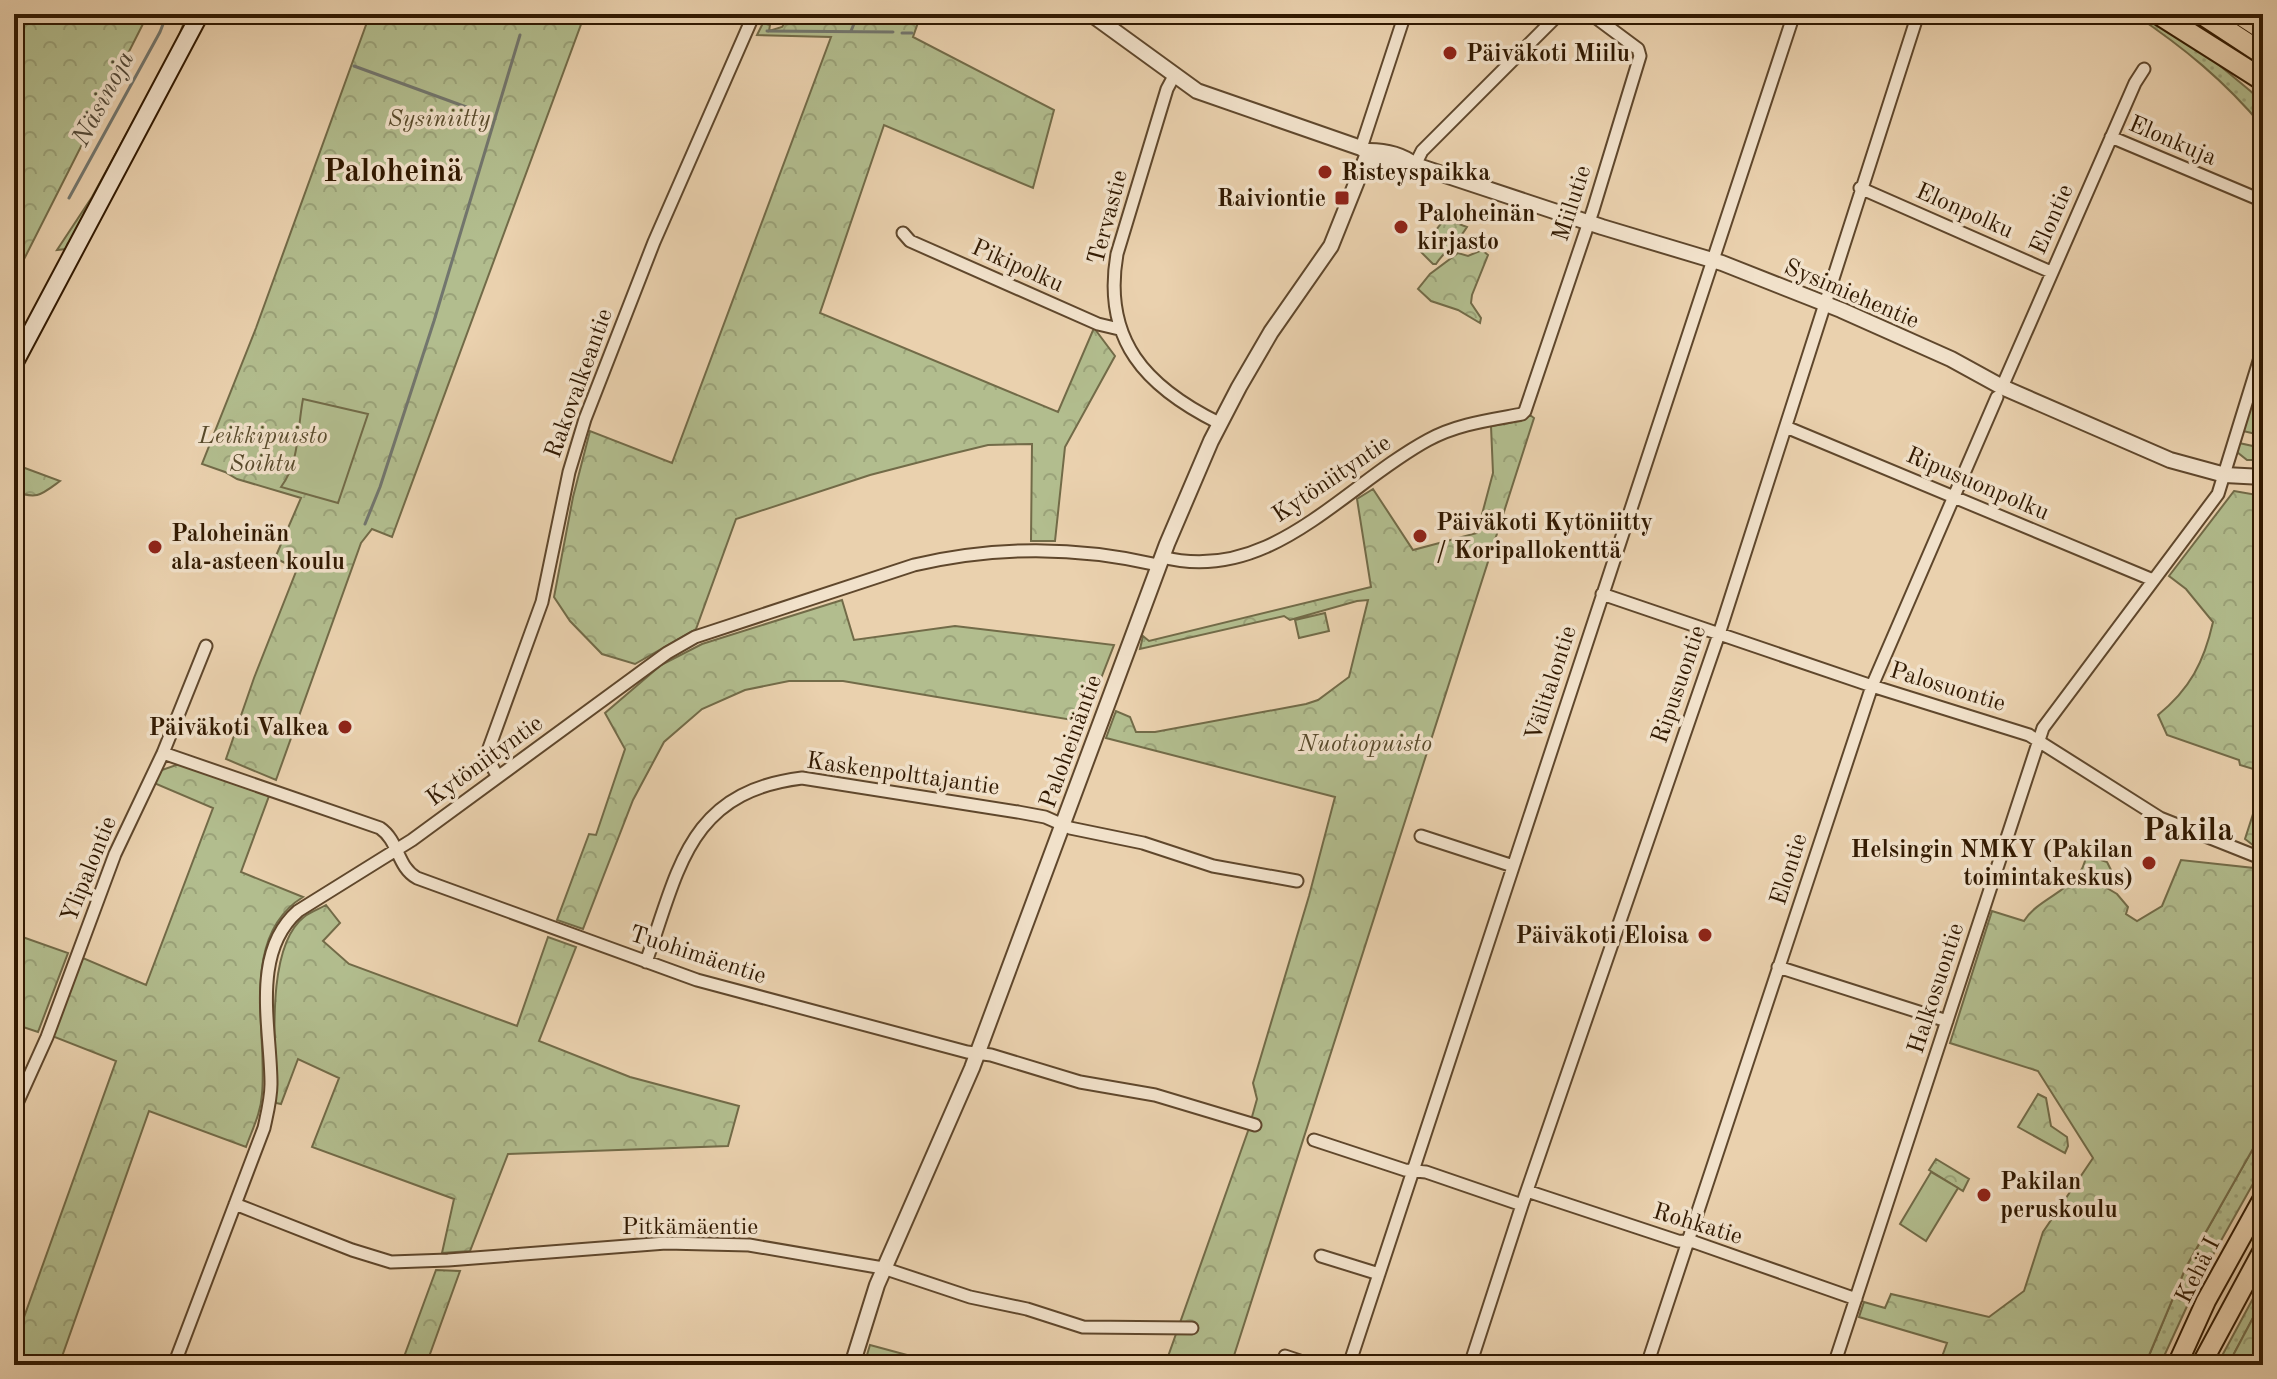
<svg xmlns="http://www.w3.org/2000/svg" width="2277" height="1379" viewBox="0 0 2277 1379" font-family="'Old Standard TT',serif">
<defs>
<pattern id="grass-dots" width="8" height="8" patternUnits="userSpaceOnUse" patternTransform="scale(2)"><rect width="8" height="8" fill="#b2bd8e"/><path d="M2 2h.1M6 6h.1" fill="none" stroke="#9aa279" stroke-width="1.8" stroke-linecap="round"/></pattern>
<pattern id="forest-crowns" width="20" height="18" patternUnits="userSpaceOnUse" patternTransform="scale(2)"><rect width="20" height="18" fill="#b2bd8e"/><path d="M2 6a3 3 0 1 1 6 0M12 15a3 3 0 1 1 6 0" fill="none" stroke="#9aa279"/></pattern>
</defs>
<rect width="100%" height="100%" fill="#ead1ae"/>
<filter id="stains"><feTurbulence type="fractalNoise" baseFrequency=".0025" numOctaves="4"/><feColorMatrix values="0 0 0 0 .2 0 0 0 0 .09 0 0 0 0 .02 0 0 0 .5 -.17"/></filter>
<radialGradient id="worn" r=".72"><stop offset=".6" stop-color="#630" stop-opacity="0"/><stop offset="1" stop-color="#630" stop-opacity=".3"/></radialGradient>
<!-- grass -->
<path fill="url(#grass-dots)" stroke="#726b48" stroke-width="2" d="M187,14h8l-129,235 -9,1 35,-53 85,-156z
M2134,14h13l42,26 71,59 3,3v25c-38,-46 -80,-80 -129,-113z
M2263,1131v35l-63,112 -40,87h-15l41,-98z
M2263,1280v19l-35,66h-11z"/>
<!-- forest -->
<path fill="url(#forest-crowns)" stroke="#726b48" stroke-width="2" d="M14,14h134l-134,265z
M370,14h185l28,5 -191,518 -20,-8 -11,14 -85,237 -50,-21 28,-81 43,-109 -22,-11 26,-60 -64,-19 -12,-7 -23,-8 54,-136z
M791,14h130l-8,23 141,73 -21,78 -149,-63 -64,188 238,99 36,-84 21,28 -50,91 -10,94h-24l1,-97 -44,1 -41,10 -77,20 -134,44 -40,110 -61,35 -33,-10 -32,-33 -16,-24 19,-100 17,-66 82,32 159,-426 -74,-2 6,-12 7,2 -1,6 13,-4z
M1443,221h8l16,6c-9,15 -22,23 -31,37h-3l-13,-13z
M1482,250l6,5 -16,40 -1,8 10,15 -1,5 -22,-13 -27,-9 -13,-12 12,-15 28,-21 10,3z
M2263,366v94h-16l-10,-8 2,-9 14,3 3,-12 -13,-3z
M1530,415l4,3 -303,947h-66l83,-234 9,-32 -4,-16 56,-187 26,-99 -229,-59 10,-27 14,6 6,15h19l151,-28 12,-4 31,-23 19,-77 -11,1 -67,19 -6,-4 -144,33 3,-13 6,5 222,-54 -14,-88 16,-10 40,61 64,-17 16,-60 -2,-47 30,-5z
M14,464l46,17c-19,14 -23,19 -46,10z
M2234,491l29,5v276l-23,-7 -1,-5 -72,-25 -9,-20c32,-26 46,-53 55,-93l-27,-33 -17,-13z
M842,600l12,40 101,-14 159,19 -30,77 -241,-41h-54l-44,9 -43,19 -38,33 -31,58 -50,129 -26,-9 32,-86 7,1 29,-86 -20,-36 56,-48 41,-21z
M1325,613l4,18 -30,7 -4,-18z
M179,764l90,32 -28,76 62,25c-65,40 -35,135 -41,197 -1,19 -10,36 -16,53l-97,-36 -90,254h-45v-20l102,-284 -64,-25 31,-78 63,27 67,-177 -59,-25 5,-12z
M2263,783v47l-5,19 -13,-10z
M2086,855l21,7 4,8 -4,18 10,6 11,13 -2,7 11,7 25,-15 19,-46 82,9v54l-5,15 5,2v191l-77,136 -41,98h-206l8,-22 -88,-26 5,-15 21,6 6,-14 98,23 35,-26 19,-59 50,-74 -55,-87 -88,-28 42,-132 32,10c16,-26 59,-32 62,-66z
M326,905l14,18 -17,18 26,23 168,62 31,-89 28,10 -37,94 91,36 109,29 -11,40 -220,8 -38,97 -28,2 12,-54 -142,-52 27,-69 -41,-19 -17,45 -5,-1c0,-47 -12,-155 28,-186 6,-5 15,-8 22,-12z
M14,934l54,19 -30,79 -24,-8z
M2038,1094l8,4 5,28 16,11 1,9 -3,7 -47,-26z
M1936,1159l33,20 -6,12 -34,-21z
M436,1270l24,1 -34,94h-25z
M2263,1299v66h-35z
M870,1345l74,20h-80z"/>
<!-- garden -->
<path fill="#b2bd8e" stroke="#726b48" stroke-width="2" d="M303,399l65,15 -30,89 -57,-16c19,-26 16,-57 22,-88z
M1931,1172l27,16 -32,53 -26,-17z"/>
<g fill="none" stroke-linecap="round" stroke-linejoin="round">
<!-- stream -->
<path stroke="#72766e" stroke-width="3" d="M767,31l126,1
M851,31l7,-17
M902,33h10
M354,66l126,46
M69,198l91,-166 7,-18
M365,524l15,-37 54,-166 86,-286"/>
<!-- minor casing -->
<g stroke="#5f472c" stroke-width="15">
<path id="minor" d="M1174,76l-7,13 -50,165c-15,86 29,133 102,169
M2111,137l152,64
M1361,148l44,-134
M1415,165l7,-14 137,-137
M1860,188l191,84
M903,233l7,8 188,83 21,5
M2002,387l133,-304 9,-14
M1786,427l367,153
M1162,557c108,28 181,-71 266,-117 29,-16 62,-20 94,-26l3,-3 68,-201 47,-154 -2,-7 -47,-35
M1602,594l270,92 157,49 131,83 103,41
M163,753l217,75c19,13 17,39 37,50l280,102 270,72 24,3 89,27 75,13 100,30
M498,777l-9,-16v-13l53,-146 27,-130 16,-53 69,-177 100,-228
M1421,836l92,30
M646,962c33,-93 42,-170 156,-184l216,34 27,5 25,11 73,15 70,23 84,15
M1778,967l169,54
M14,1110l33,-73 68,-183 48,-101 43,-107
M1314,1140l91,30 21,2 96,33
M1527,1191l151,50 16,1 162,57
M235,1204l117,46 39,12 57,-2 218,-17 83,2 134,23 87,29 57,12 56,18 109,1
M1321,1256l58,18
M1285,1356l27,9
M174,1365l90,-237c3,-14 7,-29 7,-44 0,-56 -21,-131 27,-173l114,-71 255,-187 28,-16 219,-72c81,-19 163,-19 244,0
M1349,1365l445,-1351
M1470,1365l52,-160 197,-571 199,-620
M1647,1365l225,-679 125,-289
M1834,1365l209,-637 175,-234 45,-146"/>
</g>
<!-- tertiary casing -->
<g stroke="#5f472c" stroke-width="18">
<path id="tertiary" d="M1091,14l106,77 164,57c7,3 9,8 15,12 10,7 28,9 39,5
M1369,151c16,0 33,4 46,14l187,62 120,36 119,47 110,49 51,28 168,73 55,15 38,2
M852,1365l25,-80 95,-217 195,-524 44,-103 28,-54 32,-55 60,-86 38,-95"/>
</g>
<!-- secondary casing -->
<g stroke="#311901" stroke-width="20">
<path id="secondary" d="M14,364l186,-350"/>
</g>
<!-- trunk casing -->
<g stroke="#311901" stroke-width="22">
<path id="trunk" d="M2177,1365l29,-64 57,-103
M2201,1365l62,-115"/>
</g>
<!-- motorway casing -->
<g stroke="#311901" stroke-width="24">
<path id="motorway" d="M2159,14l104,66
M2202,14l61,40
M2240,14l23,15"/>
</g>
<!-- minor -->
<use href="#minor" stroke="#f1e1ca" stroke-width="11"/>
<!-- tertiary -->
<use href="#tertiary" stroke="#f1e1ca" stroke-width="14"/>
<!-- secondary -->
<use href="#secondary" stroke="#f1e1ca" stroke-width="16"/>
<!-- trunk -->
<use href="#trunk" stroke="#ead1ae" stroke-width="18"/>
<!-- motorway -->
<use href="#motorway" stroke="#ead1ae" stroke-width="20"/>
</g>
<!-- markers -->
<g fill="#8f2418" stroke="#f1e1ca" stroke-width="3">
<circle cx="1450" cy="53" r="8"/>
<circle cx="1325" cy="172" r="8"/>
<rect x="1334" y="190" width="16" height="16" rx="4"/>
<circle cx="1401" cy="227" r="8"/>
<circle cx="1420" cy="536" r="8"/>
<circle cx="155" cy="547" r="8"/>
<circle cx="345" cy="727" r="8"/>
<circle cx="2149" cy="863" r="8"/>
<circle cx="1705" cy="935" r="8"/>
<circle cx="1984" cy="1195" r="8"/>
</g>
<g text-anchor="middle" stroke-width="7" stroke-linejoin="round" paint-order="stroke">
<!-- poi labels -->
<g font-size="24" font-weight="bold" fill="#311901" stroke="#f1e1ca" text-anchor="start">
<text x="1466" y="61">Päiväkoti Miilu</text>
<text x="1341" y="180">Risteyspaikka</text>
<text x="1326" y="206" text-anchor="end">Raiviontie</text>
<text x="1417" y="221">Paloheinän<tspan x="1417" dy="28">kirjasto</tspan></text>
<text x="1436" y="530">Päiväkoti Kytöniitty<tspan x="1436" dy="28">/ Koripallokenttä</tspan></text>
<text x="171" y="541">Paloheinän<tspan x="171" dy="28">ala-asteen koulu</tspan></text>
<text x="329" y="735" text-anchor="end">Päiväkoti Valkea</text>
<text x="2133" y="857" text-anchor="end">Helsingin NMKY (Pakilan<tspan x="2133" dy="28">toimintakeskus)</tspan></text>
<text x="1689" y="943" text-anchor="end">Päiväkoti Eloisa</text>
<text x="2000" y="1189">Pakilan<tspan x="2000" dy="28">peruskoulu</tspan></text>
</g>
<!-- park labels -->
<g font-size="24" font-style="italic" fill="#584a2b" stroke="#f1e1ca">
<text x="439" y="126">Sysiniitty</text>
<text x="263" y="443">Leikkipuisto<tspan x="263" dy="28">Soihtu</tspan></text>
<text x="1365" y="751">Nuotiopuisto</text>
</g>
<!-- street labels -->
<g font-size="24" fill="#311901" stroke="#f1e1ca">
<text transform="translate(2173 140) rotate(23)" y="8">Elonkuja</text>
<text transform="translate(1571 203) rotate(-72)" y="8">Miilutie</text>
<text transform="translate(1965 210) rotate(24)" y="8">Elonpolku</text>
<text transform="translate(1107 217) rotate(-75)" y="8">Tervastie</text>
<text transform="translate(2051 219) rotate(-66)" y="8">Elontie</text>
<text transform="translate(1018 265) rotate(24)" y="8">Pikipolku</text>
<text transform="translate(1852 293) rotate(23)" y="8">Sysimiehentie</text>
<text transform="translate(578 383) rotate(-70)" y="8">Rakovalkeantie</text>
<text transform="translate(1331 478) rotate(-34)" y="8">Kytöniityntie</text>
<text transform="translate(1978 483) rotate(23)" y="8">Ripusuonpolku</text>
<text transform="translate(1550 683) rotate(-72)" y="8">Välitalontie</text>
<text transform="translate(1678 684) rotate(-71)" y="8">Ripusuontie</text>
<text transform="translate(1948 686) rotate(17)" y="8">Palosuontie</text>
<text transform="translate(1070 741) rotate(-70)" y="8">Paloheinäntie</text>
<text transform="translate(484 760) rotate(-36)" y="8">Kytöniityntie</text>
<text transform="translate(903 773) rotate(8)" y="8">Kaskenpolttajantie</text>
<text transform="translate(88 869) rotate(-68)" y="8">Ylipalontie</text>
<text transform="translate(1788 869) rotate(-72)" y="8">Elontie</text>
<text transform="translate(698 954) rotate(18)" y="8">Tuohimäentie</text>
<text transform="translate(1935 988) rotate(-72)" y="8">Halkosuontie</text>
<text transform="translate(1698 1223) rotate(17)" y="8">Rohkatie</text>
<text x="690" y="1234">Pitkämäentie</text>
<text transform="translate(2197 1270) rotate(-63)" y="8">Kehä I</text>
</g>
<!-- water labels -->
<g font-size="26" font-style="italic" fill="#524838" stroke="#f1e1ca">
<text transform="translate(102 98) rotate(-62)" y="9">Näsinoja</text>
</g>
<!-- district labels -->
<g font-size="32" font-weight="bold" fill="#311901" stroke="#f1e1ca">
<text x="393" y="181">Paloheinä</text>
<text x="2188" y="840">Pakila</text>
</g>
</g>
<!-- margin -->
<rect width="2277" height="1379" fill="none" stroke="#ead1ae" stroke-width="48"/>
<rect x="16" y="16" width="2245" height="1347" fill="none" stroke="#311901" stroke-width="4"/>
<rect x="24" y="24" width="2229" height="1331" fill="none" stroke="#311901" stroke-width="2"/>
<rect width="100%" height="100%" filter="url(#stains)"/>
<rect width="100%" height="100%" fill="url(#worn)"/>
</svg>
